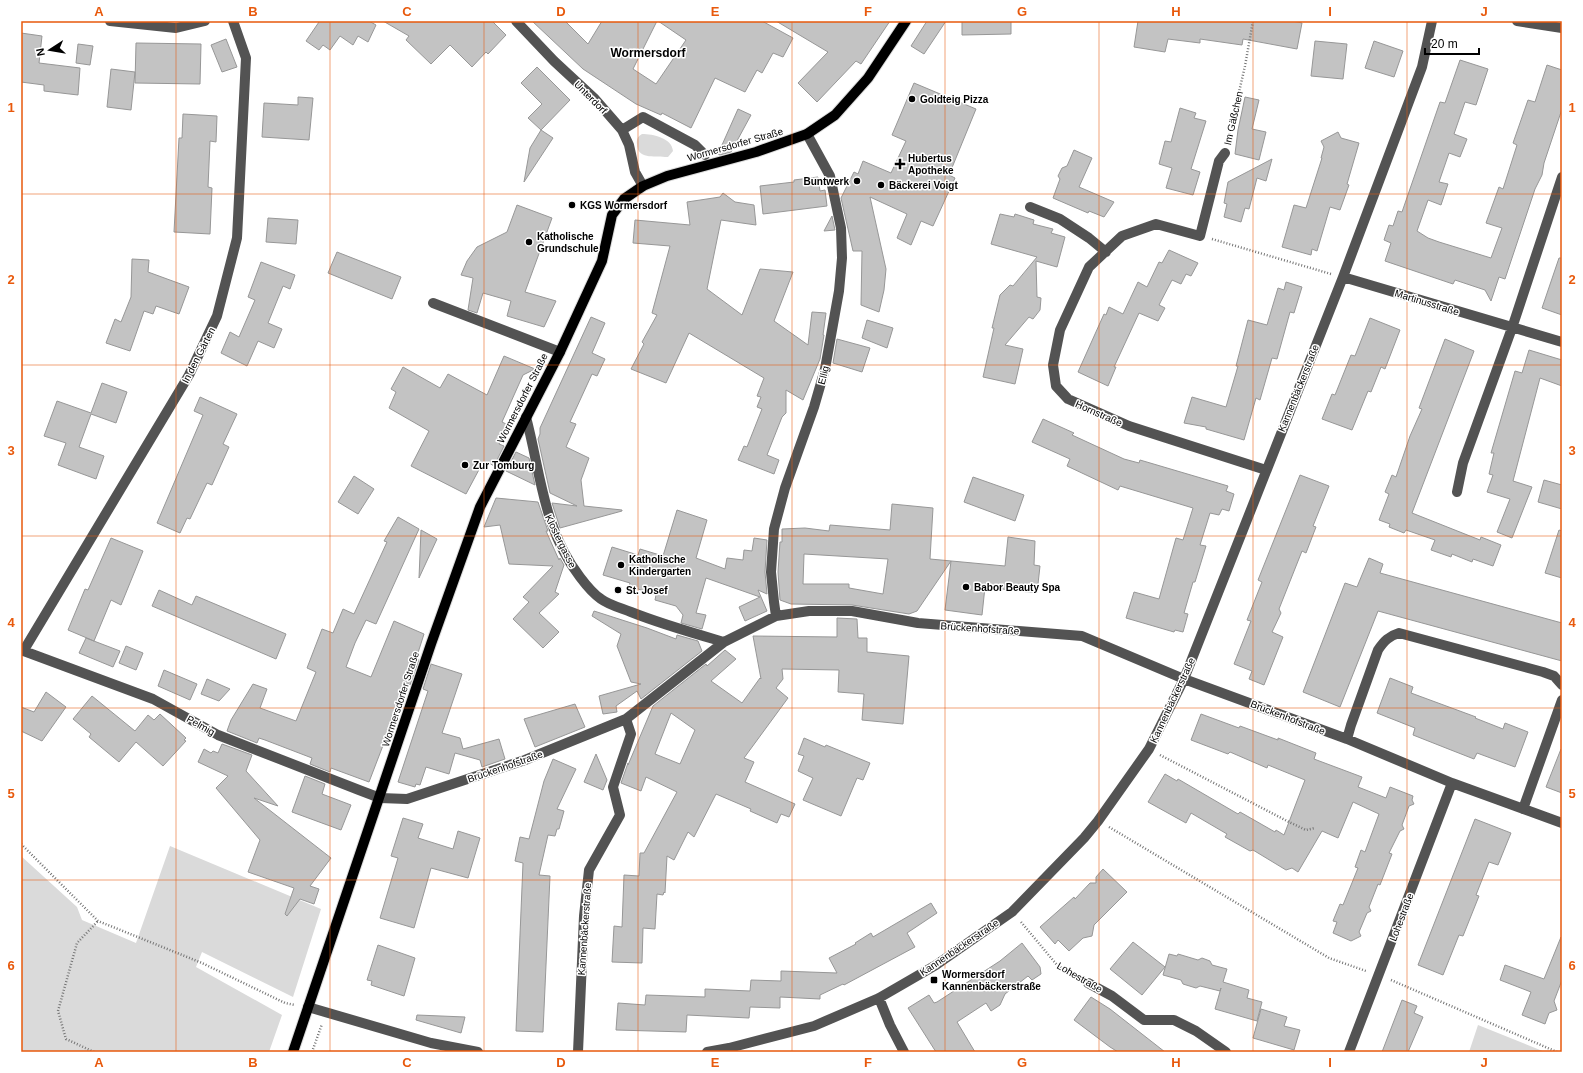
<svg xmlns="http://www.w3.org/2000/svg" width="1583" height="1073" viewBox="0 0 1583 1073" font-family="Arial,sans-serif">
<rect width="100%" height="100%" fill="#fff"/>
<!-- green -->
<path fill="#dadada" d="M642,134c11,0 30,4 31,17l-5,6h-3c-11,-1 -28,2 -28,-13 -1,-4 1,-8 5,-10z
M170,846l151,63 -28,88 -91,-45 -6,15 86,48 -13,37h-248v-196l56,51 5,13 54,23z
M1478,1025l67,27h-76z"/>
<!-- building -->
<path fill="#c3c3c3" stroke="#979797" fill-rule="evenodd" d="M317,21h52l7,4 -8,17 -10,-6 -5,9 -13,-9 -10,14 -7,-5 -4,5 -13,-9 13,-19z
M383,21h109l14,14 -18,19 -2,-2 -14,15 -22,-22 -19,19 -25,-24 3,-4z
M532,21h33l23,23 14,-23h55l-24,48 23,15 30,-44 -28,-19h104l31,17 -10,19 -10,-4 -11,20 -5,-3 -12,22 -30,-14 -24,50 -29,-15 -1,2 -25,-11 -53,-35z
M776,21h114l-29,43 -5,-3 -39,41 -19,-19 30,-31z
M927,21h19l-22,33 -13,-8z
M962,21h49v13l-49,1z
M1138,21h154l10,2 -5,26 -54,-10 -1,6 -42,-6v4l-32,-4 -3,13 -31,-5z
M21,33l21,3 -3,27 41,5 -2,27 -34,-4v-6l-23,-3z
M226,39l11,28 -15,5 -11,-27z
M1315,41l32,3 -4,35 -32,-3z
M1374,41l29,10 -9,26 -29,-9z
M136,43l65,1 -1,40 -65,-1z
M78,44l15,2 -3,19 -14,-2z
M1460,60l28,9 -12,36 -11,-3 -11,32 13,5 -7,18 -11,-4 -10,29 9,2 -7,21 -13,-5 -11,31 11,7 11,4 52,16 11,-30 -16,-5 13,-36 4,2 14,-44 -4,-2 15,-43 7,2 12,-37 15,5v39l-18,54 -2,12 -7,14 -30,90 -6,-2 -8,24 -6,-11 -30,-10 -2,4 -68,-23 6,-18 -7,-3 5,-15 4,1 5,-15 4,1 38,-110 5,1z
M537,67l33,33 -29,30 -13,-12 14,-14 -21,-21z
M111,69l24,3 -4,38 -24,-3z
M914,83l62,26 -27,66 6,3 -22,48 -12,-5 -10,24 -14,-7 10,-24 -37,-17 16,72 -2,21 -5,22 -18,-7 1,-54h-9l-12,-53 13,-26 4,2 5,-13 28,12 15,-32 -14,-6z
M298,97l15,1 -4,42 -47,-3 2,-34 34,2z
M1245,97l14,3 -7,29 14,3 -7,28 -24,-6 3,-24z
M1180,108l16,5 -2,5 12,3 -15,48 9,3 -7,23 -27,-7 6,-20 -13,-4 6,-23 6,1z
M738,109l13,6 -20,37 -11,3 -2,-1z
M183,114l34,2 -1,26 -6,-1 -2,46 4,1 -2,46 -36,-2 5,-94h3z
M541,130l12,8 -29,44 6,-34z
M1338,132l3,6 18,5 -12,41 2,1 -9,25 -10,-3 -13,44 -5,-2 -1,6 -29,-8 12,-42 12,3 16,-50h-1l3,-11 -3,-6z
M1074,150l18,8 -13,29 35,15 -10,15 -15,-6 -1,2 -35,-15 7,-19 -2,-3 4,-8 5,-2z
M1272,159l-6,22 -9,-3 -8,31 -4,-1 -4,14 -17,-5 3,-13 -3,-1 4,-21z
M818,177l2,14 5,-1 2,16 -64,8 -3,-28 34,-4v-2z
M723,193l12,9 19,3 2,20 -35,-5 -14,69 35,26 18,-46 33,3 -19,49 34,24 4,-33 14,1 -3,22h1l-4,24 -17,41 -17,-10v23l-4,4 -15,38 12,5 -5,14 -36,-14 6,-14 3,1 15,-38 -5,-2 4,-10 -4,-1 7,-18 -75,-45 -23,50 -35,-14 13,-25 -2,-2 15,-27 -5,-2 18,-67 -37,-3 2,-23 55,5 -3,-23 33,-5z
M517,205l35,13 -27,74 31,9 -12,26 -37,-11 4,-15 -28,-8 -6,20 -9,-3 5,-32 -12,-3 6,-14 10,-14 30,-15z
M1000,214l14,3 1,-3 19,6 -1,4 20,5 -2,4 14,4 -8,30 -21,-6 1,36 4,1 -1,12 -7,9 -4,-2 -24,28 18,4 -8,35 -32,-7 11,-49h-2l8,-33 10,-10 3,1 24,-29 -46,-13z
M832,216l3,14 -11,1z
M268,218l30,2 -2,24 -30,-2z
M1169,250l29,13 -7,13 -5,-2 -5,10 -9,-4 -13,25 6,3 -7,13 -19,-8 -25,54h2l-8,19 -30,-14 26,-58 2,1 3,-8 14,7 15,-32 9,5 12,-25 3,1z
M337,252l64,25 -9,22 -64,-26z
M1559,258h3v57l-20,-7z
M132,259l17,1 -1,12 41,15 -10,27 -23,-8 -3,8 -9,-3 -14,40 -24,-8 9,-24 6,3 10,-25z
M261,262l34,13 -5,14 -7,-3 -15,37 14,6 -8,19 -16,-7 -11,25 -26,-13 9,-21 9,5 16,-37 -7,-3z
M1286,282l16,5 -8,26 -4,-1 -13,47 -5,-1 -12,42 -4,-2 -12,42 -38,-11v-2l-22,-4 8,-26 34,10 12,-41h-2l12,-46 19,5 11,-37 6,2z
M591,317l14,6 -13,30 13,6 -8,17 -5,-2 -22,48 6,2 -10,23 23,11 -8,22 3,26 38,4v1l-62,17 -8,-25 25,3 -27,-13 -12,-54 2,-5v-6z
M1370,318l30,12 -15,39 -4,-2 -10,25 -3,-1 -16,39 -30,-11 10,-25 3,1 16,-40 4,1z
M867,320l26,8 -6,20 -25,-10z
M837,339l33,9 -8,24 -29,-9z
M1445,339l29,12 -62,162 68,27 1,-3 20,8 -8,21 -20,-7 -1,3 -20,-8 -1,3 -20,-7 4,-10 -29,-10 -2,3 -15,-6 1,-3 -11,-4 10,-26 -4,-2 7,-17 4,2 14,-41 12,-27 -3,-1z
M1529,350l33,10v26l-22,-8 -27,103 19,6 -20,51 -15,-6 13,-33 -23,-7 6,-17 -4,-1 5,-21h-3l24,-82 7,2z
M504,356l31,13 -12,6 -21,47 6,3 -9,19 5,2 -10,20 -5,-3 -2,3 -5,-2 -16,30 -55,-28 18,-35 -40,-23 7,-16 -5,-3 12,-22 37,21 8,-14 39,21z
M102,383l25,9 -11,31 -25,-9 -12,33 25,9 -8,23 -38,-14 8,-22 -22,-7 13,-35 34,12z
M200,397l37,17 -14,30 6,3 -17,38 -5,-2 -17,36 -3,-1 -7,15 -23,-10 46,-108 -9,-4z
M1043,419l31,14 -2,2 52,24 15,4 1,-3 88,26 -2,5 8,3 -5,17 -7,-2 -3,6 -9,-2 -10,32 6,1 -11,36h-2l-9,31 4,1 -5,18 -8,-2 -1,2 -48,-14 8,-26 25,7 17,-61 7,2 10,-32 -73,-22 -2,4 -51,-24 3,-7 -38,-17z
M516,452l13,6 6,27 -29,-14z
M1300,475l29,11 -16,40 3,1 -10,26 -4,-2 -23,58 2,4 -9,19 11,5 -19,48 -15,-6 3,-8 -18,-7 17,-43 -4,-1 15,-38 -4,-2z
M354,476l20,13 -16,25 -20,-12z
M973,477l51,18 -9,26 -51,-19z
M1544,480l18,5v24l-24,-7z
M496,498l42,4 10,29h-2l13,29 1,-2 4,7 -9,27 4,2 -20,19 20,19 -16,16 -30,-29 16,-17 -6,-5 30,-31 -44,-2 -9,-39 -16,2z
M892,504l41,4 -3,51 75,7 3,-29 27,4 -1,24 6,1 -3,27 -52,-6 -3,28 -37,-5 6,-49 -34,50 -8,3 -57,-9 -61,-1 -11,-4 -2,-28 2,-30h2v-13l23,-1 24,3 1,-6 60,5zM804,554l84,5 -5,35 -34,-6v-4h-46z
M677,510l30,10 -11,38 29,11 2,-11 16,2 1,-10 8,1 2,-13 13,2 -2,32 2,22 -9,-4 9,21 -22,10 -6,-14 21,-10 -54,-19 -10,35 10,2 -4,14 -21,-6 2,-8 -7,-9 -21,-6 1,-5 -27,-9 1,-3 -27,-8 9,-28 26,8 2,-6 23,7z
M398,517l21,12 -43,95 -10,-4 -11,23 -9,24 25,10 23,-56 30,13 -8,25 3,1 -9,25 -3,-2 -38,99 -38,-14 -1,4 -20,-8 2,-6 -47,-18 -6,-2 -2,5 -30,-12 4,-11 22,-36 14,5 -7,19 36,13 20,-49 -9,-4 15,-39 11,4 10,-24 11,5 33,-72 -3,-1z
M421,530l16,9 -18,39z
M1559,530l3,1v47l-17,-5z
M111,538l32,13 -22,54 -10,-5 -17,41 -26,-11 17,-41 3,1z
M1369,558l14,6 -3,9 182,50v38l-184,-50 -38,96 -37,-15 42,-109 12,4z
M159,590l33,15 4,-9 90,38 -10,25 -124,-53z
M594,611l53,17 29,11 1,-4 21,6 4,10 -61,48 -4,-8 -21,15 1,6 -14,2 -4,-18 42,-12 -10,-2 -14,-36 4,-12 -29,-18z
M837,618l20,1 1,19h9v14l42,4 -6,68 -41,-4 2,-26 -26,-2 1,-22 -57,-1 1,10 -7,9 12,10 -44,60 10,4 -9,20 50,22 -6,13 -8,-3 -4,9 -27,-12 1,-2 -35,-15 -22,43 -6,-5 -14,28 -7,-4 -2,37 -1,-1 -1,3 -6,-1 -2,35 -12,-1 -1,35 -30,-1 2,-36 8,1 2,-52 15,1 1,-23h4l33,-61 -31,-15 -5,14 -20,-8 7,-20v2l25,-59 53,-42 1,2 18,-16 11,9 -25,22 31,22 18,-25 1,1 -8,-43 84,1zM671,713l24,17 -15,34 -25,-10z
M86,638l34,13 -7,16 -34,-14z
M126,646l17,7 -7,17 -17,-7z
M431,664l31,10 -20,59 18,5 3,11 36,-10 6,20 -23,8 -2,-7 -25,-7 -6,21 -23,-7 -6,18 -4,-1 -1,3 -17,-5 30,-91 -5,-2z
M164,670l33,14 -7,16 -32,-14z
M1390,678l23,9 -2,6 65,24 -1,1 28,11 2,-6 23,9 -13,35 -38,-14 -3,6 -23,-9 -38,-15 2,-7 -38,-15z
M207,679l23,10 -11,12 -18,-7z
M46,692l20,15 -24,34 -21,-10v-24l13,5z
M92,696l43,35 13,-16 6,5 6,-6 26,24 -2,2 2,1 -23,25 -27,-24 -17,20 -30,-25 2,-3 -18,-15z
M575,704l10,23 -50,20 -11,-28z
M1201,714l38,14 1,-2 38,14v-2l38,15 -2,6 48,18 -4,10 28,11 4,-11 23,9 -1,4 2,4 -5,2 -7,19 2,4 -4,2 -11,22 3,1 -12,31 -2,-1 -9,23 2,4 -4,2 -8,19 2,4 -10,5 -18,-8 4,-11 -4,-1 7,-17 3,1 15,-37 -3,-1 6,-17 4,2 14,-38 -26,-12 -15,36 -16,-7 -24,41 -6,-4 -6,2 -33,-20 -3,1 -25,-14 2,-3 -36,-21 -5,10 -38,-21 17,-28 12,7 1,-2 60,35 2,-2 35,20 1,-2 8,5 21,-55 -37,-15 -1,3 -37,-16 -2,2 -37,-14z
M804,738l21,9 1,-2 44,18 -7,17 -6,-2 -16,38 -38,-16 10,-22 -15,-7 6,-15 -6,-2z
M222,744l30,11 -6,16 32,35 -24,-8 77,60 -21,28 9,3 -5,15 -14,-5 -13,17 -2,-2 9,-26 -46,-16 12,-32 -44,-52 12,-12 -30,-14 6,-13 7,4 2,-2 5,2z
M1561,749h1v44l-16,-6z
M596,754l11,26 -4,10 -19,-8z
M553,759l23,10 -19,40 7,2 -5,18h-2l-2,7 -7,-1 -9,40 11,1 -7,156 -27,-1 7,-168 -8,-2 5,-24 9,2 15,-58z
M305,776l20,8 -3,10 29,11 -10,25 -49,-18z
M403,818l20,6 -5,14 35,11 5,-18 22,7 -12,40 -37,-10 -17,60 -34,-10 18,-60 -7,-2z
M1475,819l36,14 -13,32 -9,-3 -13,33 3,1 -16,40 -4,-1 -16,40 -25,-10z
M1103,869l24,23 -33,33 -2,11 -9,2 -14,13 -11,-11 -3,4 -15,-17 34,-30 1,2 15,-16h6v-6z
M931,903l6,10 -30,20 8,14 -71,38 -1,-1 -23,11v4l-40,-2v11l-30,-1 -1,11 -62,-3 -1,17 -70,-2 2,-27 27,2 1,-10 59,2v-8l45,2 1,-11 30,1v-10l56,2 -8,-15 27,-14 -1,-1 16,-10 2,4z
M1561,937l1,43 -8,21 3,9 -8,3 -4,11 -23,-9 9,-23 -31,-12 5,-15 39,14z
M1133,942l32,25 -23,28 -32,-26z
M1022,943l18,24 1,7 -9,6 -4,-4 -23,18 -5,11 -9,6 -5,-8 -29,19 18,30h-39l-28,-44 21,-13 5,8 3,-1 63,-41z
M378,945l37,13 -11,38 -33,-11 1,-4 -5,-1z
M1169,954l8,2 1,-2 20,6 4,-2 8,3 2,4 15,4 -4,13 26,8 -2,8 15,4 -5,19 -42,-12 6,-21 -1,3 -20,-5 -4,2 -13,-4 -2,-4 -18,-5z
M1091,997l19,12 55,43h-47l-8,-5 -36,-27z
M1402,1000l15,6 -3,7 9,4 -15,35h-26z
M1261,1009l26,8 -3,9 16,4 -6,20 -41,-12z
M417,1015l48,2 -4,16 -45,-13z"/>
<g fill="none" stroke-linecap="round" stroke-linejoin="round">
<!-- major casing -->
<g stroke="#dbdbdb" stroke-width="12">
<path id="major" d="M293,1052l138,-408 49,-137 80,-155 42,-91 10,-46 12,-16 19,-13 24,-10 89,-24 51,-18 28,-19 33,-37 38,-57"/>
</g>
<!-- path -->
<path stroke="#757575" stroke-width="2.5" stroke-dasharray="1 2" stroke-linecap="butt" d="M1228,140l17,-74 8,-45
M1212,239l119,35
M1160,755l129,67 17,8 9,-2
M1109,827l220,131 37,13
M21,844l77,77 104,42 83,40 10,2
M1021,922l36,43 20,12
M1391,980l166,72
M94,1052l-28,-13 -8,-28 19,-68 21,-22
M312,1052l10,-28"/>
<!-- minor -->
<path stroke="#535353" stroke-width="10" d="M110,21l66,7 29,-7
M516,21l38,40 41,38 27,31 7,15 6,27 8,14
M1517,21l45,7
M622,130l21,-13 52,28 10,10
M1225,153l-6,8 -19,75 -44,-12 -34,12 -33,31 -29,63 -7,35 3,21 12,13 61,27 137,44
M1030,207l30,12 29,19 17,14
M1343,277l219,65
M433,303l127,49
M526,417c15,57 17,112 54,160 6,8 12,16 21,22 8,6 20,9 30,13 30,12 62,21 93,30
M1457,492l6,-29 49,-135 50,-151
M776,616l-2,-14 -3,-30 3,-43 11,-41 29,-81 11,-38 14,-78 3,-33 -1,-30 -11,-52 -23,-42
M21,650l132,49 65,36 141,55 21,8 27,1 118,-39 101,-41 98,-77 52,-26 33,-5h43l66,12 164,13 102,43 163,60 105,44 110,40
M24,650l165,-275 28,-59 20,-78 9,-180 -13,-37
M1347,739l4,-14 27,-75c6,-9 11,-14 21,-17l144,39 11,4 8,9
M1523,809l39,-109
M1088,983l24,13 32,24h30l22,11 30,21
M879,998l11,27 14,27
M308,1007l123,36 47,9
M578,1052l6,-136 5,-46 31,-55 -7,-28 18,-53 -5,-15
M707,1052l22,-4 85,-22 65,-28 57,-33 76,-53 72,-74 14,-17 51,-72 35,-70 159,-402 79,-210 10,-46
M1349,1052l103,-269"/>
<!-- major -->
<use href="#major" stroke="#000" stroke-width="10"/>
</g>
<!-- grid -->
<path fill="none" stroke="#e8590c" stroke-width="1" stroke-opacity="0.55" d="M176,21v1031M330,21v1031M484,21v1031M638,21v1031M792,21v1031M945,21v1031M1099,21v1031M1253,21v1031M1407,21v1031M21,194h1541M21,365h1541M21,536h1541M21,708h1541M21,880h1541"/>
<!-- markers -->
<g fill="#000" stroke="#fff" stroke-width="1.5">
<circle cx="912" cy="99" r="4"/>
<path d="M898 158h4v4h4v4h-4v4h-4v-4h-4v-4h4z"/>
<circle cx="857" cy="181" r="4"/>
<circle cx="881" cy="185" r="4"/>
<circle cx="572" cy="205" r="4"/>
<circle cx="529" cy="242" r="4"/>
<circle cx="465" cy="465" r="4"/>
<circle cx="621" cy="565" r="4"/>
<circle cx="966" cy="587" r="4"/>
<circle cx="618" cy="590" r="4"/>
<rect x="930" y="976" width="8" height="8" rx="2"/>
</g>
<g text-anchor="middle" stroke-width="3" stroke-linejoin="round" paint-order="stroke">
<!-- street labels -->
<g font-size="10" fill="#000" stroke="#fff">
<text transform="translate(591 97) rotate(45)" y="4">Unterdorf</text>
<text transform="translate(1233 118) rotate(-77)" y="4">Im Gäßchen</text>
<text transform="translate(735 144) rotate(-16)" y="4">Wormersdorfer Straße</text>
<text transform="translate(1427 302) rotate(17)" y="4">Martinusstraße</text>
<text transform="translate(198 355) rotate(-63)" y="4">In den Gärten</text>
<text transform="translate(823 375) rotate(-76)" y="4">Ellig</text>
<text transform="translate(1298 388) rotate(-68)" y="4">Kannenbäckerstraße</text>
<text transform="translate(522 398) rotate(-63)" y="4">Wormersdorfer Straße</text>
<text transform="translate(1099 413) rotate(24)" y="4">Hornstraße</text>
<text transform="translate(561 541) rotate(64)" y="4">Klostergasse</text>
<text transform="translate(980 628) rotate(4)" y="4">Brückenhofstraße</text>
<text transform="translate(400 699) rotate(-72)" y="4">Wormersdorfer Straße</text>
<text transform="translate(1172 700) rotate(-65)" y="4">Kannenbäckerstraße</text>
<text transform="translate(1288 717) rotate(21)" y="4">Brückenhofstraße</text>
<text transform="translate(201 725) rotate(29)" y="4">Pelmig</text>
<text transform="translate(505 766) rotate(-19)" y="4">Brückenhofstraße</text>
<text transform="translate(1401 917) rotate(-69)" y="4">Lohestraße</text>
<text transform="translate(584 929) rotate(-86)" y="4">Kannenbäckerstraße</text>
<text transform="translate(959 947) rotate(-34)" y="4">Kannenbäckerstraße</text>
<text transform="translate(1080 977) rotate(30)" y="4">Lohestraße</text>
</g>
<!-- poi labels -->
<g font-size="10" font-weight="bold" fill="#000" stroke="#fff" text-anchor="start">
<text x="920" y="103">Goldteig Pizza</text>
<text x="908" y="162">Hubertus<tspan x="908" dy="12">Apotheke</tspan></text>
<text x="849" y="185" text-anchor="end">Buntwerk</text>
<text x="889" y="189">Bäckerei Voigt</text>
<text x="580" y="209">KGS Wormersdorf</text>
<text x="537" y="240">Katholische<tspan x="537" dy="12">Grundschule</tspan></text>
<text x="473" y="469">Zur Tomburg</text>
<text x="629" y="563">Katholische<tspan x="629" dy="12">Kindergarten</tspan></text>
<text x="974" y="591">Babor Beauty Spa</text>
<text x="626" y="594">St. Josef</text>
<text x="942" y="978">Wormersdorf<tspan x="942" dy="12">Kannenbäckerstraße</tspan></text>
</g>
<!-- quarter labels -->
<g font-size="12" font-weight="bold" fill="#000" stroke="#fff">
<text x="648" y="57">Wormersdorf</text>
</g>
</g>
<!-- border -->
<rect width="1583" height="1073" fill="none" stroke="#ffffff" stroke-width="44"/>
<!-- north arrow -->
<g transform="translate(50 50) rotate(258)" stroke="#ffffff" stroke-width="3" paint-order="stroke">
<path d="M0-3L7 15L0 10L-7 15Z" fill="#000000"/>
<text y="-6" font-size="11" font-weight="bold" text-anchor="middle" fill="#000000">N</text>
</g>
<!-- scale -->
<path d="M1425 48v6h54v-6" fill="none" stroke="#000000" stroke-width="2"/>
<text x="1431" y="48" font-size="12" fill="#000000" stroke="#ffffff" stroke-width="3" paint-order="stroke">20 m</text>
<rect x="22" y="22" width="1539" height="1029" fill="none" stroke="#e8590c" stroke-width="1.5"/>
<g font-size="13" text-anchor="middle" font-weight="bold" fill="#e8590c">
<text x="99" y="16">A</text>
<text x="253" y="16">B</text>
<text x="407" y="16">C</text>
<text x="561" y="16">D</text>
<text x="715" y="16">E</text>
<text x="868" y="16">F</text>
<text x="1022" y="16">G</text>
<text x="1176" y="16">H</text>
<text x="1330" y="16">I</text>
<text x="1484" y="16">J</text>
<text x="11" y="112">1</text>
<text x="1572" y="112">1</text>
<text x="11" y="284">2</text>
<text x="1572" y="284">2</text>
<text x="11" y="455">3</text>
<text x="1572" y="455">3</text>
<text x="11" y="627">4</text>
<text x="1572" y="627">4</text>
<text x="11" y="798">5</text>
<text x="1572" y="798">5</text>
<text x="11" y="970">6</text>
<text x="1572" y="970">6</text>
<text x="99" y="1067">A</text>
<text x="253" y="1067">B</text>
<text x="407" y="1067">C</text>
<text x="561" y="1067">D</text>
<text x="715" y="1067">E</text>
<text x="868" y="1067">F</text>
<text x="1022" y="1067">G</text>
<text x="1176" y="1067">H</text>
<text x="1330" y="1067">I</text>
<text x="1484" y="1067">J</text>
</g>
</svg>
